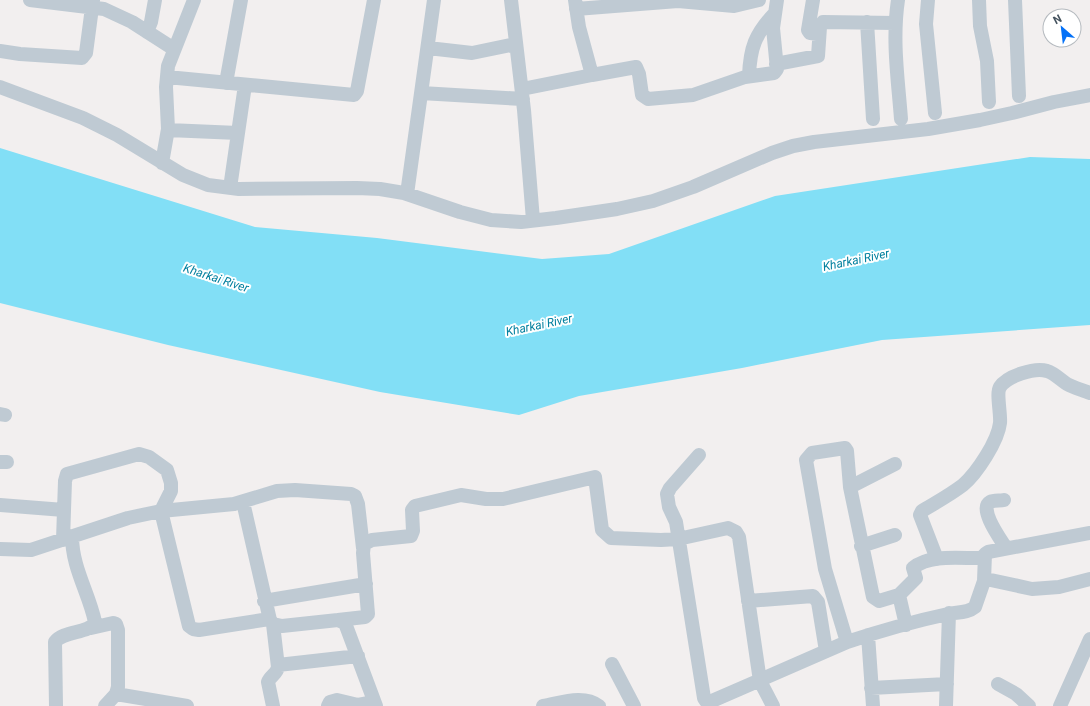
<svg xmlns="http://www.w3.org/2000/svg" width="1090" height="706" viewBox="0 0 1090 706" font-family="Roboto,sans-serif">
<rect width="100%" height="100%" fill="#f2efef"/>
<!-- water -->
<path fill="#82dff6" d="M0,148l255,79 122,11 165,21 67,-5 166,-58 255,-39 60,2v166l-208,15 -140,28 -163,28 -60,19 -139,-23 -212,-47 -168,-42z"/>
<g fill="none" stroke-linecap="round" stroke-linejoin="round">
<!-- minor -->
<path stroke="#bfcad3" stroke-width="14" d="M30,0l74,9 28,13 42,27
M511,0l13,110 9,110
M813,0l-5,30 2,3 9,1
M898,0c-6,40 0,79 3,119
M928,0l-2,24 9,89
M979,0l1,26 7,35 2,41
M1015,0l4,96
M576,9l102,-8 56,5 25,-6
M867,22l6,97
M147,32l4,-10 4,-22
M428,48l44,5 44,-9
M0,51l20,3 62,4 4,-5 7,-53
M776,64l42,-8 2,-29 3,-5 72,1
M592,75l44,-8 3,7 3,21 6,4 45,-4 52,-18 29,-4 3,-4 -4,-41 4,-28
M749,76c1,-28 6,-42 26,-63
M167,77l187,18 3,-4 17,-91
M226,83l15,-83
M0,87l83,31 34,17 66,40 25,10 31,4 118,-1 23,1 24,4 56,19 31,8 30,2 35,-4 61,-9 36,-8 40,-14 79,-34 21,-7 21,-4 114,-13 52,-9 32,-7 42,-11 36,-7
M522,89l70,-14 -13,-48 -4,-27
M421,93l102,6
M168,130l70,3
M162,163l6,-34 -2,-42 2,-21 26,-66
M230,188l15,-103
M407,194l27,-194
M0,414l5,1
M699,455l-29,33 -3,6 2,13 7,15 28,176 2,3h6l135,-59c33,-11 68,-21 101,-28 9,-2 20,-1 27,-7l9,-26 2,-2 46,10 27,-2 31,-8
M0,462h7
M850,487l45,-23
M1004,500c-4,1 -10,0 -14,2 -12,7 12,39 16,46
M243,502l27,118 3,4 9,2 56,-6 7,3 31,83
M0,505l64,5
M63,540l2,-59 2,-7 72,-20 10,3 18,13 4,13v8l-10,20 28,115 4,3 6,1 70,-11
M861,546l34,-11
M0,549l31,1 97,-32 33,-7 73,-7 43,-13 18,-1 56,4 4,2 3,8 5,44
M937,559l-17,-44 2,-4c13,-8 28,-16 41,-26 14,-12 35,-44 37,-62 1,-9 -4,-30 0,-36 7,-11 35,-20 47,-16 7,2 14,9 20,13 7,4 16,6 23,9
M984,581l1,-27 3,-2 102,-19
M264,601l102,-17
M748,601l65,-5 5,6 8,49
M338,620l27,-3 3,-3 -5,-61 1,-9 8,-4 39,-4 2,-5 -1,-21 3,-4 46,-11 25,4h17l92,-22 7,53 9,8 50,2 17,-1 50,-11 8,4 3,5 21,144 13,25
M273,624l5,43c-1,7 -8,9 -10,15l5,24
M906,625l-7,-30 17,-17 -3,-10c18,-15 50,-9 72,-10
M91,628l22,-5 3,1 2,6v57l-2,7 -11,12
M868,635l5,71
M847,642l-22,-73 -19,-109 6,-7 33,-5 2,3 3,36 23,110 6,4 20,-6
M612,664l22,42
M278,665l80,-9
M998,684l18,10 13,12
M871,688l76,-4
M116,694l71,12
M56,706l-1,-64c9,-12 35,-8 40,-20 -6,-29 -23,-54 -23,-86
M328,706l2,-4 7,-2 21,5 16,-3
M543,706c18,-3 40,-12 56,0
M946,706l3,-93
M1060,706l30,-67"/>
</g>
<g text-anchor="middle" stroke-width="4" stroke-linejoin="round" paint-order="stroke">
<!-- water labels -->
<g font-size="12" font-style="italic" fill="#03809f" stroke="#fff">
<text transform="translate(856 260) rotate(-12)" y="4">Kharkai River</text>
<text transform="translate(216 278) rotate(18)" y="4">Kharkai River</text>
<text transform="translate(539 325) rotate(-12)" y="4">Kharkai River</text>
</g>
</g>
<!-- north arrow -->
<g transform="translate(1062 28) rotate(332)"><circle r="19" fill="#ffffff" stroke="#b5babf"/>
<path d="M0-3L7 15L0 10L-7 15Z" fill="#0471f7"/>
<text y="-6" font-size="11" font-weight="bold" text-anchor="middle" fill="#45535f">N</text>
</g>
</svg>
